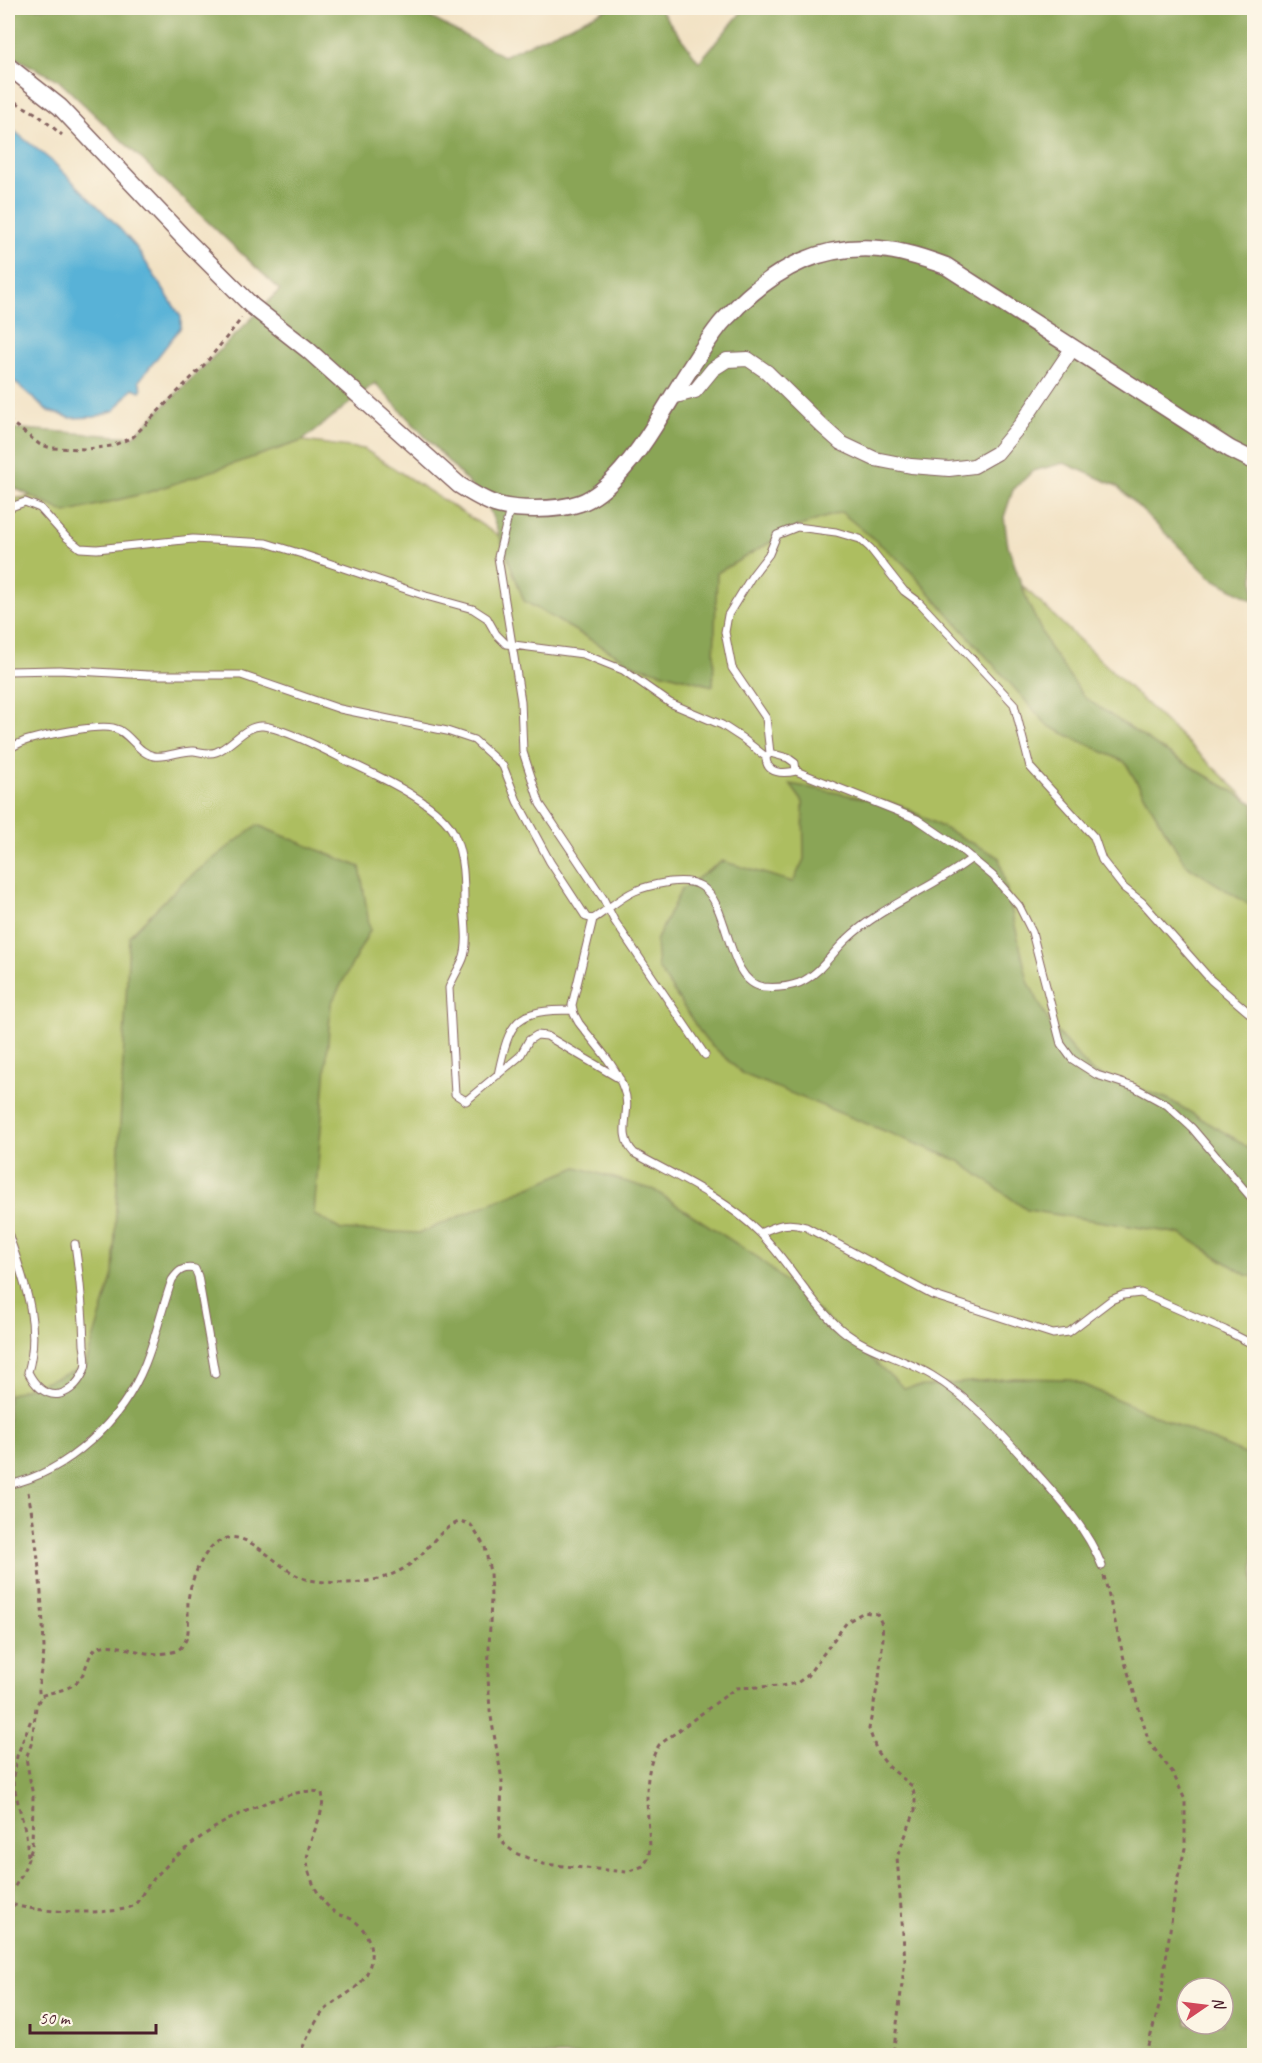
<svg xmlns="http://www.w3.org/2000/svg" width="1262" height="2063" viewBox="0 0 1262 2063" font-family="Caveat,sans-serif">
<rect width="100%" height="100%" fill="#fcf5e5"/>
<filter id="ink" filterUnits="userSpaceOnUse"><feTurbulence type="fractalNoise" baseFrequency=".0167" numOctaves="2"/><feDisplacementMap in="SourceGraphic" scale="12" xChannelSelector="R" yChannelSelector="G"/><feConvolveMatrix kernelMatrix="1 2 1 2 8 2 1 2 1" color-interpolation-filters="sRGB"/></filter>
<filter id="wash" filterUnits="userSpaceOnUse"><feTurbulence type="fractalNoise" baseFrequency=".008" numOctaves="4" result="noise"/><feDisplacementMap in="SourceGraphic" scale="24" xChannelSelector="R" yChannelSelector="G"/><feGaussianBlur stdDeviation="1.35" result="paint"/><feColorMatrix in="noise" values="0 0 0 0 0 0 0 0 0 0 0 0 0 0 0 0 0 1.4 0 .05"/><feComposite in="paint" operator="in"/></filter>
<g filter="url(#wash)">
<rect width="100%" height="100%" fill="#f2e2c4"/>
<!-- green -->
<path fill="#adbe61" stroke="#7c6e46" stroke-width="1.5" d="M236,432l128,17 163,105 271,-116 191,116 265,252v718l-1246,2v-1026l35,-6z"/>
<!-- forest -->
<path fill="#8aa557" stroke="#6a6241" stroke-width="1.5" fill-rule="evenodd" d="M8,8h407l5,4 83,44 106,-48h50l40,54 46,-54h509v593l-44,-24 -93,-91 -53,-23 -31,8 -20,19 -9,27 4,29 20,57 21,44 35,50 79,53 91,54v104l-69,-44 -60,-102 -77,-36 -144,-162 -63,-52 -44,15 -80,46 -4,113 -79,-21 -110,-64 -37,-98 -112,-120 -73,58 -156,52 -80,20 -58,-28v-57l125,9 147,-147 -222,-210 -50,-26z
M790,784l110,21 99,52 29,124 22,43 42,48 76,27 71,42 15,12v124l-8,-2 -65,-41 -154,-24 -68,-49 -216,-87 -39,-36 -46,-70 -2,-27 25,-51 41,-29 71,21 11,-23 -1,-57z
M257,825l103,42 10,63 -39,74 -17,210 27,16 79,3 157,-66 77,23 106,69 144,129 111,-10 55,1 184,79v597l-1246,1v-661l77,-28 28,-93 16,-338 54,-54zM1187,1988h36v36h-36z"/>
<!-- water -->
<path fill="#59b2d7" stroke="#526881" stroke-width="1.5" d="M8,126l45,36 60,59 23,26 45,70v10l-42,54 3,7 -2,3 -7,-3 -18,22 -20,7 -24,1 -23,-7 -40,-35z"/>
</g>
<g filter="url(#ink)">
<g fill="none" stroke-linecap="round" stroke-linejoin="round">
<!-- service casing -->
<g stroke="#856361" stroke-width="9">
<path id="service" d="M8,508l17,-6 15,6 26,29 14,11 17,1 96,-10 73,4 36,11 124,42 47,13 14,9 9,16 10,10 77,10 40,16 47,33 52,22 20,13 24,19c0,17 17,17 30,14l-1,-8 -7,-5 -18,-5 -4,4
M510,509l-12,48 23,144 2,51 17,52 63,94 11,22 91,135
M8,671l51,-1 89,5h93l99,34 107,22 27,9 29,26 14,35 33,61 36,55 7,2c15,-9 26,-21 42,-28 11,-5 23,-7 35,-9 9,-1 23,-1 31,4 30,19 25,96 62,101 12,1 25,0 36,-4 21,-9 31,-28 47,-43 36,-35 86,-51 126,-82
M8,749c6,-3 13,-7 20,-9 18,-5 69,-16 85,-12 16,3 24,25 41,28 13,2 27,-6 40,-5 9,1 14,4 22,1 16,-6 30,-28 47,-26 23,3 66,26 88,37 27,13 91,42 103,71 10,22 10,47 10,71 1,16 5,39 -1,54 -4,10 -10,18 -14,29l6,106 11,7 54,-45 9,-16 8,-5 10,1 73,43
M770,753l-4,-35 -34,-50 -7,-36 3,-17 24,-39 17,-22 8,-19 20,-8 39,5 24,7 10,9 34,43 15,11 95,102 16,63 64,70 8,23 22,28 18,14 69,78 43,37
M796,771l121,48 41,28 35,29 26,30 13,26 29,112 11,15 25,16 37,12 33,18 25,23 62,73
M593,919l-21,86 2,9 5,9c15,20 37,42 45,67 9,21 -9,43 10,63 43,24 91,45 126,80 30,30 49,69 82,97 25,21 61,28 89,45 39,23 70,58 100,92 26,29 56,61 71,99
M498,1075c12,-56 17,-65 75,-65
M8,1233c15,45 34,91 20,139 6,12 17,25 32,22 12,-3 21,-14 25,-26 2,-6 0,-16 -1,-23 -1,-34 -4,-67 -9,-101
M760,1233c18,-8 27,-12 46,-6l126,68 121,39 16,-2 42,-32 12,-5 18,-2 84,37 29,15
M8,1251l6,11 3,1
M8,1485c60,-13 114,-64 137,-121 11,-27 17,-56 27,-84 6,-9 12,-14 23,-11l3,7 17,98"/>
</g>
<!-- minor casing -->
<g stroke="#856361" stroke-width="16">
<path id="minor" d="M672,397l23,-6 18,-22 14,-9 21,-1 19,13 55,54 19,17 34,16 36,7 38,3 25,-3 23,-13 25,-30 50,-74"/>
</g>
<!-- tertiary casing -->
<g stroke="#856361" stroke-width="19">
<path id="tertiary" d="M8,66l52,41 124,131 68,68 56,44 151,135c30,19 41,24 76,24 15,0 31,-1 45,-6 29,-10 59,-52 75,-78 21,-33 40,-68 64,-99 5,-7 13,-13 19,-20 40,-39 84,-62 142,-57 23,2 44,9 66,17l284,183 24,12"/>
</g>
<!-- path -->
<path stroke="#856361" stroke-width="3" stroke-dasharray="4.5 4.5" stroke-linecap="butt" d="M8,98l29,16 25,21
M8,420l31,24 12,4 37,1 24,-3 21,-9 72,-73 37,-46
M28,1492c10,52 14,103 16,156 0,16 -8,35 -4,50
M1104,1576l20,83 25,83 24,31 12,27v48l-9,38 -16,117 -15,53
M28,1856l-2,-22 -13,-51 4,-27 15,-39
M298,2056c8,-14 15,-32 25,-44 13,-14 36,-21 44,-39 9,-18 3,-42 -14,-53 -6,-4 -15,-4 -20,-9 -12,-10 -22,-28 -25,-43 -5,-27 19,-50 14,-75 -21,-10 -87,22 -106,34 -15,9 -31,22 -44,33 -8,9 -18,17 -25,27 -4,5 -8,14 -13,18 -15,12 -108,7 -125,-2l-1,-6 14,-22 10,-27 1,-52 -7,-38 6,-16 4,-35 5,-11c14,-6 31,-5 40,-19 7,-10 7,-29 22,-31 19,-3 38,11 63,7 6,-1 12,-1 16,-7 10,-11 5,-30 6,-44 1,-18 15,-54 33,-62 29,-14 60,35 88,40 39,6 81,5 111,-24 12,-13 23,-29 41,-35l10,4 14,22 5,25 1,25 -3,80 2,34 12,69 -2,57 5,8 10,8 28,11 84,8 16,-6 5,-7 2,-11c-1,-34 -10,-72 9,-103l77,-57 45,-2 16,-3 10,-7 40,-54 17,-10 13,2 5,10 1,14 -4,40 -10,51 8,23 11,14 24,20 3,12v13l-18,46 8,103 -12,96"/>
<!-- service -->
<use href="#service" stroke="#fff" stroke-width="7"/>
<!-- minor -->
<use href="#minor" stroke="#fff" stroke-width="14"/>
<!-- tertiary -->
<use href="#tertiary" stroke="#fff" stroke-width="16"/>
</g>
</g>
<!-- margin -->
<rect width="1262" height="2063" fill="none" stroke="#fcf5e5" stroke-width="30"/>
<!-- north arrow -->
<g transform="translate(1205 2006) rotate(76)"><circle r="28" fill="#fcf5e5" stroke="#b59f9b" stroke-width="1.5"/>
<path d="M0-4.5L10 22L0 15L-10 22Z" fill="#d1495b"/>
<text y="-9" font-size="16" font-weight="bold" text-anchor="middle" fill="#4a1f2b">N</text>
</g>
<!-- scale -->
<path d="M30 2024v9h126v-9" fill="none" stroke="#4a1f2b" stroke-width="3"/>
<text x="39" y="2024" font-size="18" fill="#4a1f2b" stroke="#fcf5e5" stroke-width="4.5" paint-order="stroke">50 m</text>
</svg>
